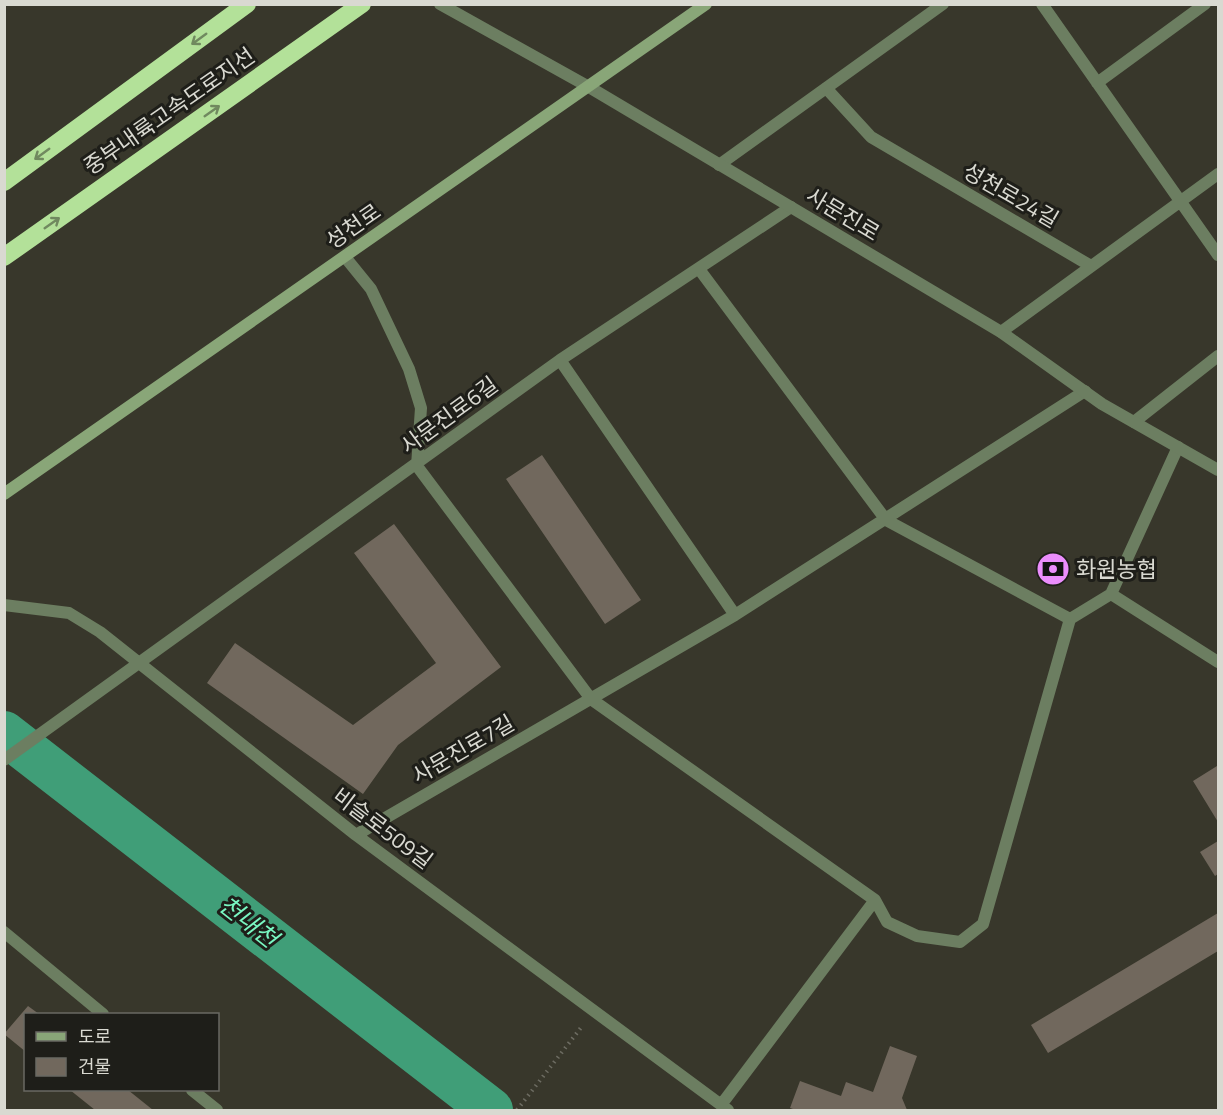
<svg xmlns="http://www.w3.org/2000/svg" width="1223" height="1115" viewBox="0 0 1223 1115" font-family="'Titillium Web','Noto Sans KR',sans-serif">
<rect width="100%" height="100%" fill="#38372b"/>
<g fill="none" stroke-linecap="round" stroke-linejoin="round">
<!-- river -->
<path stroke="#409e78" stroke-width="44" d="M4,733l487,377"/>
</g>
<!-- building -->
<path fill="#71685d" d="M542,455l99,145 -36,24 -99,-145z
M394,524l107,143 -103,78 -35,49 -156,-111 28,-40 118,82 83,-62 -82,-110z
M1217,766l1,2v54l-25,-41z
M1218,841v33l-3,2 -15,-24z
M1218,913v38l-170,102 -17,-28z
M28,1006l11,8h-13v38l-22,-18z
M890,1046l27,10 -15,42 5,12h-111l-6,-2 10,-27 41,15 5,-14 27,10z
M70,1090h58l25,20h-58z"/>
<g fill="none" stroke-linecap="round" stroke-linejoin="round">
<!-- path -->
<path stroke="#6d6c62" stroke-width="4" stroke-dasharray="1.5 4.5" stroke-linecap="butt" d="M517,1110l66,-85"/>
<!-- minor -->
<path stroke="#6c7e61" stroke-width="12" d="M1042,4l176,251
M1097,83l108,-79
M826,88l45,49 220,129
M719,165l224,-161
M345,257l26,32 38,80 12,39 -4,58 174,233 284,201 12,22 30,14 43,6 23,-18 87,-305 41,-25 67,-147
M699,269l187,251 184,99
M1001,332l217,-158
M1134,422l84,-66
M1111,594l107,68
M4,605l65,8 31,19 256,203 372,275
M735,615l350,-224
M4,760l556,-400 231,-153
M356,835l379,-220 -175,-255
M4,932l99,82
M192,1090l25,20
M721,1105l154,-205"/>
<!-- tertiary -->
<path stroke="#6c7e61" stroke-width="12" d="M440,4l149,83 412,245 101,72 116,66"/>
<!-- secondary -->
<path stroke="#89a678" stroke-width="12" d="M4,494l702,-490"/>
<!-- motorway -->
<path stroke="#b3e199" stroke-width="18" d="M4,182l243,-178
M4,257l358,-253"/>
</g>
<!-- one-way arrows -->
<defs><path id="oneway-shaft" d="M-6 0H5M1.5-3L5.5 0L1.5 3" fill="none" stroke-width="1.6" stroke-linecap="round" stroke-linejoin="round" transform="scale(1.5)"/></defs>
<g stroke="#70895f">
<use href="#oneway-shaft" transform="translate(199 39) rotate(144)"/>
<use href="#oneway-shaft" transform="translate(212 111) rotate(-35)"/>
<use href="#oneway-shaft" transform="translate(42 154) rotate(144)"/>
<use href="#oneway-shaft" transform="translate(52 223) rotate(-35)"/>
</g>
<!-- icons -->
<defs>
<g id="bank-disc" transform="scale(1.725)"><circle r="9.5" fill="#eb8dfc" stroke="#1e1e19"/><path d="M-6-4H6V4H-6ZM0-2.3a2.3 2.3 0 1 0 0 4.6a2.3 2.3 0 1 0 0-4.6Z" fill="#111"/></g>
</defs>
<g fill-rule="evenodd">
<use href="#bank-disc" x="1053" y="569"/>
</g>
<g text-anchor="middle" stroke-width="6" stroke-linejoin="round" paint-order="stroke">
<!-- street labels -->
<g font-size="22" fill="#d9d9d1" stroke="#1e1e19">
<text transform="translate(169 111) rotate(-35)" y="8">중부내륙고속도로지선</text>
<text transform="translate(1011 195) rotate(30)" y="8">성천로24길</text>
<text transform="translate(843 214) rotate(31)" y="8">사문진로</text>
<text transform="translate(353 226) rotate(-35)" y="8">성천로</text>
<text transform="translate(449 415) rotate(-36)" y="8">사문진로6길</text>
<text transform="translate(463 749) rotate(-30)" y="8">사문진로7길</text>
<text transform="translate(383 828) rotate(37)" y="8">비슬로509길</text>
</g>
<!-- poi labels -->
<g font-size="22" fill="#d9d9d1" stroke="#1e1e19" text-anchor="start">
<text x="1076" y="577">화원농협</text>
</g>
<!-- water labels -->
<g font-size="24" font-style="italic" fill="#79f7c2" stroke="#1e1e19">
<text transform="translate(248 922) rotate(38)" y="8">천내천</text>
</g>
</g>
<!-- border -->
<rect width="1223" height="1115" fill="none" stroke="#d9d9d1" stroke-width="12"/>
<!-- legend -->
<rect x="24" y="1013" width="195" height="78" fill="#1e1e19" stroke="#696963" stroke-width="1.5"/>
<rect x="36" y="1032" width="30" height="9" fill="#89a678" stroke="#696963" stroke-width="1.5"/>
<text x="78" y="1043" font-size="18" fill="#d9d9d1">도로</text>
<rect x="36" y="1058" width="30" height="18" fill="#71685d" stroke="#696963" stroke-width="1.5"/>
<text x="78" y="1073" font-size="18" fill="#d9d9d1">건물</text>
</svg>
